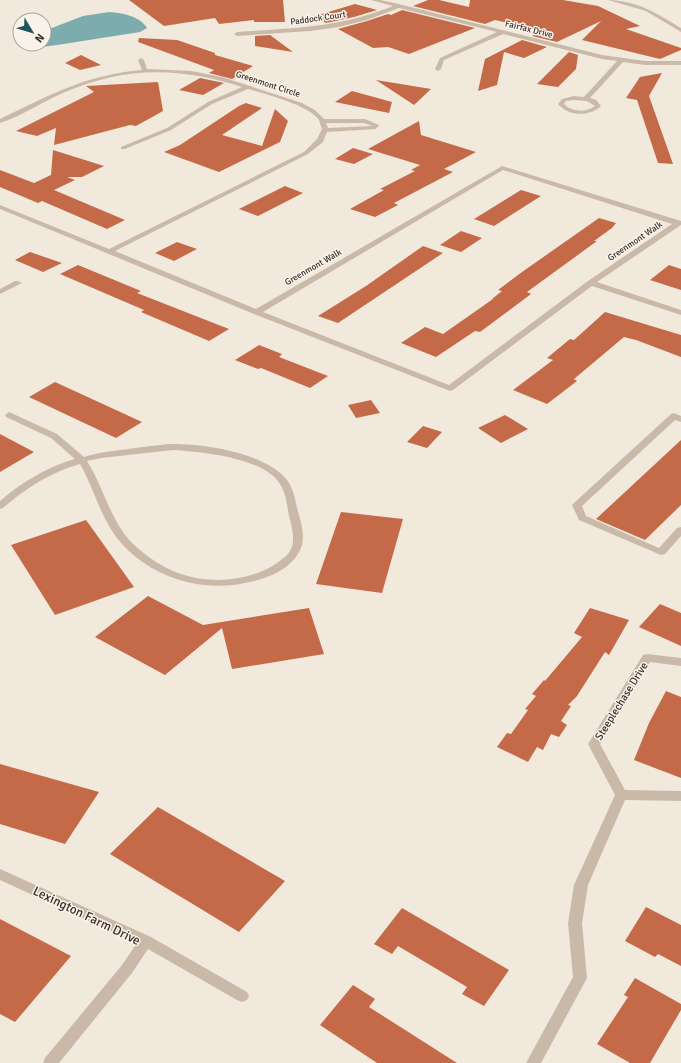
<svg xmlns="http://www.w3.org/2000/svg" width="681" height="1063" viewBox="0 0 681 1063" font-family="Signika,sans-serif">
<rect width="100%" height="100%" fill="#f2e9dd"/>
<!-- water -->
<path fill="#7dacaf" d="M109,12c13,1 31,4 38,16l-7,4 -83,13 -15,2 -6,-3h8v-13l39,-15z"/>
<!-- building -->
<path fill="#c56a49" d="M129,0h154l2,22h-31v-2l-35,4 -4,-6 -51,8z
M428,0h11l30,7 1,-7h93l35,6 42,20 -14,3 55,19v2l-21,9 -78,-19 19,-19 -44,21 -25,-6 10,-5 -47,-11 -10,4 -72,-18z
M355,4l22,6 -23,7 -28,6 -11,-7z
M402,10l73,18 -66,26 -21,-7 -15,1 -35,-19 29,-8 21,-7 3,1z
M270,35l23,17 -38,-6v-10z
M139,38l38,2 38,13v2l38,11 -21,13 -23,-6 5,-3 -76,-28z
M522,40l25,7 -23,11 -20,-6 -7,33 -19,6 7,-32z
M569,52l9,3 -2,14 -18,18 -21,-3z
M81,55l20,10 -21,5 -15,-7z
M662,73l-13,23 24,68 -15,-1 -21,-63 -11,-2 14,-21z
M200,78l24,5 -21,12 -24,-5z
M376,80l55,9 -17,16z
M158,82l5,29 -27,15 -6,-1 -76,20 2,-17 -19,8 -21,-5 78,-39 -8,-6z
M352,91l40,11 -3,11 -54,-11z
M246,103l16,5 -40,27 40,11 13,-37 13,12 -8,21 -61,30 -55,-20 16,-7 59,-39z
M419,121l2,14 55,17 -32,17 9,3 -59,31 4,2 -23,12 -25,-8 34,-19 -4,-1 35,-18 -4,-1 9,-5 -52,-16z
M353,148l20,6 -19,10 -19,-5z
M53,150l51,16 -22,11h-15l8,3 -21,10 71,30 -18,9 -65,-28 -4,2 -38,-16v-17l34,13 17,-8z
M285,186l18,7 -45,23 -19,-7z
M521,190l20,6 -47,30 -20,-7z
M599,218l17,5 -4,5 -18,13h3l-70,51 4,2 -51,38 -5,-1 -39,26 -35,-14 24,-16 18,7 50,-35h-1l10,-8 -4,-1 24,-18z
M461,231l21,7 -21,14 -21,-7z
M177,242l20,7 -23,12 -19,-8z
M423,246l20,7 -105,70 -20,-7 48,-30z
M30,252l32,11 -19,9 -28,-12z
M78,265l63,26 -4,2 92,36 -20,12 -68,-29 3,-2 -84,-36z
M669,265l12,4v21l-31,-10z
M605,312l76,23v22l-45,-17 -12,-3 -50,42 3,2 -30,23 -34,-14 40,-30 -6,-2 23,-19 4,1z
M259,345l23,9 -3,3 49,19 -18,12 -49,-20 -3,1 -23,-9z
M55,382l87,40 -26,16 -87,-41z
M371,400l9,13 -24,5 -8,-13z
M505,415l23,14 -27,14 -23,-15z
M423,426l19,6 -15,16 -20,-6z
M0,434l34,18 -34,20z
M681,440v65l-36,35 -49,-21z
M341,512l62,7 -21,74 -66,-9z
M86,520l48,67 -79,28 -44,-70z
M148,596l55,29 106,-17 15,46 -92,15 -10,-41 -57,47 -70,-38z
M660,604l21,9v33l-42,-19z
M590,608l39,12 -20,35 -4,-3 -28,44 -9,9 3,1 -10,15 6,4 -8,12 -8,-3 -8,16 -6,-3 -9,15 -31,-15 10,-14 4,1 17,-24 -3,-1 11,-13 -4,-2 12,-14 1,1 37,-44 -8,-4z
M666,691l15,6v81l-47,-18 15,-37z
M0,764l99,28 -34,52 -65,-20z
M158,807l127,74 -46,51 -129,-78z
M646,907l35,18v41l-23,-12 -3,3 -30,-16z
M402,908l107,62 -25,36 -22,-12 5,-7 -69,-41 -6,8 -18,-10z
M0,919l71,37 -56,66 -15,-8z
M635,978l46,26v6l-31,53h-20l-33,-19 31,-47 -4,-2z
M353,985l22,14 -6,8 88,56h-80l-57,-38z"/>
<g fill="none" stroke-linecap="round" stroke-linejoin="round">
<!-- minor -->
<path fill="#cab9a9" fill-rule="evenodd" d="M371,0h9l19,4 203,51 43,6h36v4h-36l-22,-3 -33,36 6,2 5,6 -1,1c-12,10 -32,9 -42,-3l4,-5 12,-3 10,1 33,-36 -15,-2 -99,-25 -59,26 -3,9 -3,2 -3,-2 5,-11 57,-26 -98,-24 -32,12 -28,7 -29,4 -73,5 -3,-2 3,-2c57,-4 102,-4 156,-26zM574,100l13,1 8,5c-9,7 -23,6 -31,-2l2,-3z
M608,0c28,0 50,14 73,28v4l-35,-21z
M141,58l3,2 3,9 44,2 31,6 80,26 13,7 9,9h41l14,6 -3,4 -49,3 -4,10 -15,12 -193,97 141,58 246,-143 179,55v4l-84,57 84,28v5l-89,-29 -139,104 -3,1 -196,-77 -254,-105v-4l109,44 195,-97 13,-13 5,-10c-1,-2 -2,-6 -3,-9 -10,-15 -54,-26 -71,-31l-36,15 -41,26 -46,19h-4v-2l46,-19 41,-26 34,-15c-63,-20 -117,-21 -179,6 -21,9 -41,23 -63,30v-4c50,-24 85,-44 142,-49l-4,-10zM326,123h38l8,3 -44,2zM503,170l169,54 -84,57 -139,104 -186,-73z
M15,281h3l4,2 -22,11v-5z
M9,412l48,22 27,23c19,-6 39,-7 59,-10 10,-1 21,-3 31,-3 31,0 92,9 113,36 6,8 8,18 10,28 4,14 10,31 2,44 -7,14 -24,23 -38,27 -50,16 -104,3 -139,-35 -21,-23 -27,-54 -42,-80 -29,8 -54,24 -77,44l-3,1v-8c22,-19 47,-34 75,-42l-24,-21 -45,-21 -1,-2zM173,450c28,2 90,7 107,34 6,9 7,21 9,32 3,11 7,25 1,35 -2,4 -6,6 -9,9 -26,21 -69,25 -100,14 -18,-6 -35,-18 -49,-31 -22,-23 -28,-55 -45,-82l14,-3z
M674,413l7,3v6l-6,-2 -93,86 4,10 73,32 18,-20 4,-1v9l-16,18 -4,1 -82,-35 -7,-15 2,-2 97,-89z
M647,654l34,4v8l-31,-4 -50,82 25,46 56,1v10l-56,-1 -37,85 -6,38 5,55 -46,85h-15l47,-86 -5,-54 6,-38 41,-90 -27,-51 55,-89z
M0,869l151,68 96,55 2,4 -2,4 -5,2 -5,-2 -89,-51 -16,24 -73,90h-16l2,-5 77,-93 15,-22 -137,-63z"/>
</g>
<g text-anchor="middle" stroke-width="3" stroke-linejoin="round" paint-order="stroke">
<!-- far-street labels -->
<g font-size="9" fill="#382e29" stroke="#faf3ea">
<text transform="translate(318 18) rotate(-8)" y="3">Paddock Court</text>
<text transform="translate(529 29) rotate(14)" y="3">Fairfax Drive</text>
<text transform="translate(268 84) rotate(18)" y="3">Greenmont Circle</text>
<text transform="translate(635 241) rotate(-34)" y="3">Greenmont Walk</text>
<text transform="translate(313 267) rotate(-30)" y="3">Greenmont Walk</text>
</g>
<!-- street labels -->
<g font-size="11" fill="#382e29" stroke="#faf3ea">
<text transform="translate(621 701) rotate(-58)" y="4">Steeplechase Drive</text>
</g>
<!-- near-street labels -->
<g font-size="13" fill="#382e29" stroke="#faf3ea">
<text transform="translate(87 915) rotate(26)" y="5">Lexington Farm Drive</text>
</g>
</g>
<!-- north arrow -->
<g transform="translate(32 32) rotate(128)"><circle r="19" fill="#faf3ea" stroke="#aca49d"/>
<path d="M0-3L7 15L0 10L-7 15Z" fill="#1f5459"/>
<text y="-6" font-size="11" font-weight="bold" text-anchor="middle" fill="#382e29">N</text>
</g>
</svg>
